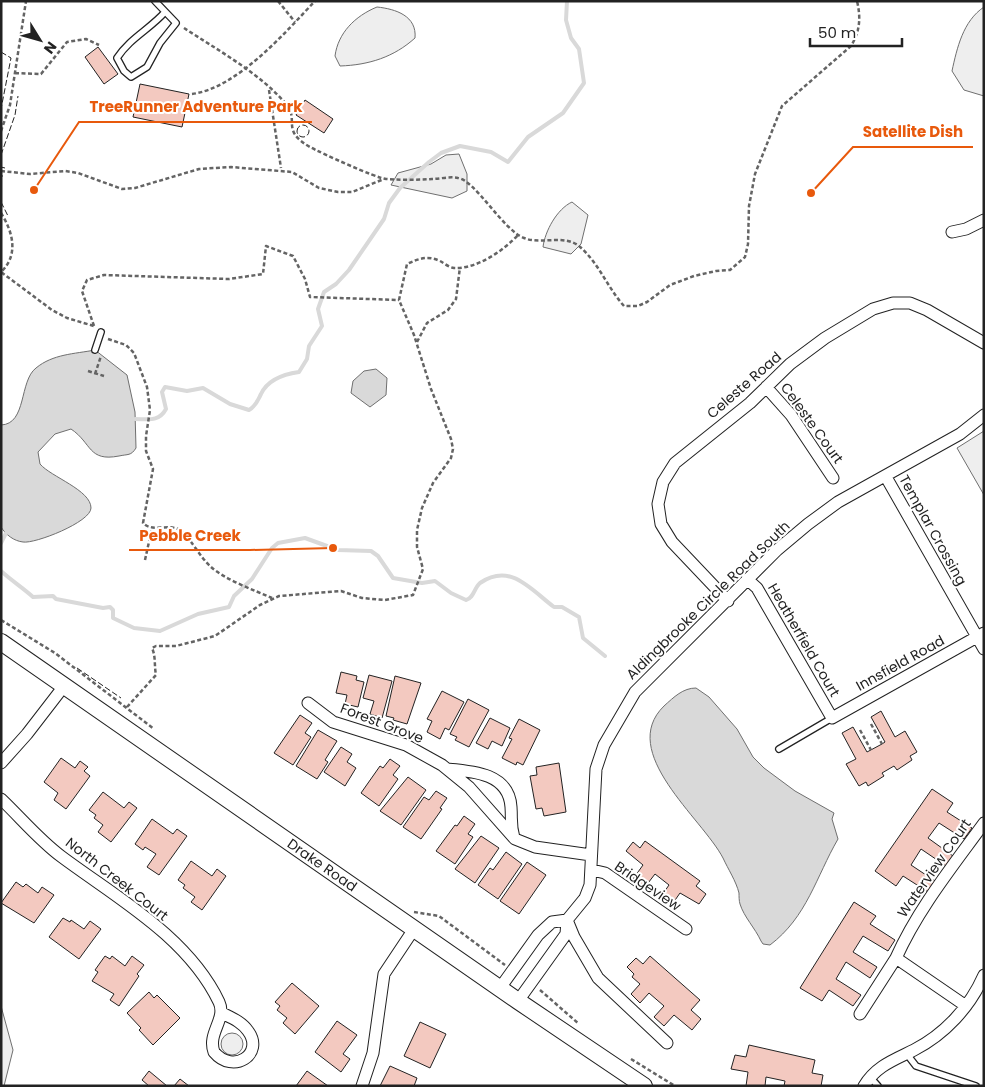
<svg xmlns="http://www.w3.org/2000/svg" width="985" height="1087" viewBox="0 0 985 1087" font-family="Poppins,sans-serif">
<rect width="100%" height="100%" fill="#fff"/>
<!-- green -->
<path fill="#eee" stroke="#6f6f6f" d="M377,7c19,2 40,9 38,31 -21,19 -46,27 -75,28l-5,-10c3,-23 20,-40 42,-49z
M984,7v89l-20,-6 -12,-19c5,-23 11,-50 32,-64z
M459,154l8,20v17l-15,7 -61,-13 7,-12 33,-9 15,-9z
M572,202l16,13 -7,29 -10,10 -28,-7c2,-16 14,-38 29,-45z
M984,431v64l-27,-47z
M1,1006l12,44 -9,36h-3z
M221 1044a11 11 0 1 1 22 0a11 11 0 1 1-22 0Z"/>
<!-- water -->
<path fill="#d9d9d9" stroke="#6f6f6f" d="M95,350l32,25 8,37 1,36c-5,8 -8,6 -17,8 -31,6 -27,-13 -48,-27l-16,5 -17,18 2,12c11,13 51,26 51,44 0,14 -56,36 -68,34 -9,-1 -17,-7 -22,-15v-102c26,-1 18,-44 35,-57 17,-14 38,-14 59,-18z
M376,369l11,9 -1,17 -16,12 -19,-14 2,-12 11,-10z
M696,688l13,9 28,32 16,28 11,11 31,23 39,22 -2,6 6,20c-22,38 -31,78 -68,106l-7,-1 -2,-3c-6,-13 -17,-24 -21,-37 -1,-3 -1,-8 -1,-11 -3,-12 -11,-24 -16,-35 -21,-40 -106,-106 -59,-152 10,-9 19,-18 32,-18z"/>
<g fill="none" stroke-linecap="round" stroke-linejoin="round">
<!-- stream -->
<path stroke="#d9d9d9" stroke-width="4" d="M135,419c13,0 24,3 31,-10l-4,-17 3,-5 22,4 16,-3 27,16 19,6c7,-4 9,-10 12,-16 7,-15 24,-20 38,-22l8,-13 2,-13 13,-20 -4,-17 6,-17 12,-8 13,-14 35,-51 5,-16 11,-15 29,-26 12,-9 19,-7 31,6 17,10 20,-25 35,-24 21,-30 -5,-34 -8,-11 -5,-18 1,-19
M1,543l5,-10
M1,571c11,10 22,17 32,26l20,-1 3,3 47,9 7,-1 3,3v8l21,10 26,3 38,-17 31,-7 5,-11 18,-17 20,-31 6,-5 27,-5 33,12 33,1 7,5 15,22 29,5 13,-2 16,12 15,7c8,-2 8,-12 14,-17 31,-21 51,7 74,24h8l17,10 4,21 22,18"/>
</g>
<!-- building -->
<path fill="#f3c9c0" stroke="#222" d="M98,47l20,27 -14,10 -19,-27z
M140,84l49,10 -7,33 -49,-10z
M305,100l28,19 -9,14 -28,-18z
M341,672l16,4 -1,4 8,2 -6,25 -13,-3 2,-9 -11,-2z
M369,675l23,6 -10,37 -12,-4 4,-13 -11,-3z
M395,676l26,7 -14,41 -14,-4 1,-2 -8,-2z
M442,691l22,11 -15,28 -4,-2 -5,11 -13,-7 5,-11 -5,-2z
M468,699l21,11 -20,37 -14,-7 2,-3 -7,-3z
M881,711l14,26 10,-6 12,21 -7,4 2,4 -15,10 -3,-4 -12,7 2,3 -16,10 -2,-4 -7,4 -13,-22 10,-5 -14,-26 11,-6 14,25 15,-8 3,-2 -14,-25z
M300,715l12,8 -7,10 6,4 -18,28 -19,-12z
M490,718l20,10 -8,18 -10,-5 -4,8 -12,-6z
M519,719l21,11 -17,35 -6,-3 -1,3 -14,-7 10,-19 -3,-1z
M318,730l19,11 -12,19 3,2 -11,17 -21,-13z
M341,747l11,7 -5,8 9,6 -11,18 -21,-14z
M61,758l14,10 5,-7 8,6 -4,4 6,5 -24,33 -12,-9 4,-7 -14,-11z
M390,759l10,7 -7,9 5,4 -19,27 -18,-13 19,-27 3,2z
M559,763l7,49 -22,4 -2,-8 -6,1 -6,-33 7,-1 -1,-8z
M408,777l18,13 -25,35 -21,-14z
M932,789l21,14 -6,9 25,16 -8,11 -25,-16 -11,15 25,18 -7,10 -25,-17 -10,16 24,16 -7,11 -25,-16 -7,10 -21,-15z
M436,791l11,7 -7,10 2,1 -21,30 -18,-12 21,-30 5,3z
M103,792l21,16 5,-6 8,6 -26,34 -13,-10 5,-7 -9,-7 2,-3 -7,-5z
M464,816l11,8 -7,10 5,3 -18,27 -19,-13 19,-26 2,1z
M152,819l21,15 4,-5 10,7 -28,39 -12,-8 9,-13 -11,-7 -2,3 -8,-6z
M481,836l18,12 -24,35 -20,-14z
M645,841l55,40 -4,5 10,8 -7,10 -19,-11 -9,13 -11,-8 9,-13 -14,-11 -10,13 -12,-8 10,-14 -17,-14 7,-9 7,6z
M506,852l16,12 -24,35 -20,-14 12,-17 3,2z
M191,861l21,15 5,-7 9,7 -24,34 -11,-8 4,-5 -12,-9 2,-3 -7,-5z
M527,862l19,13 -27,39 -19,-13z
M16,882l7,5 3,-3 12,9 4,-6 12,8 -20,28 -33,-20z
M854,902l22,14 -6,8 25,16 -7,11 -25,-15 -10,16 24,15 -7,11 -24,-16 -10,17 25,16 -8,11 -24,-16 -7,11 -22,-13z
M63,918l7,4 1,-2 13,9 6,-8 11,8 -22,30 -30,-22z
M105,956l5,3 2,-3 13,10 7,-10 12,9 -7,9 2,2 -20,30 -9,-6 4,-6 -22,-13 6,-9 -3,-2z
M650,956l50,44 -9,10 10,9 -9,11 -18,-15 -10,11 -10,-9 10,-11 -15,-13 -9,10 -9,-9 9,-10 -8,-7 2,-3 -7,-7 9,-9 7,6z
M292,983l27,23 -24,28 -12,-11 4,-5 -10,-8 3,-4 -5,-4z
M149,992l5,6 3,-3 23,23 -27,27 -14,-15 2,-2 -14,-15z
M337,1021l20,14 -14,19 7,5 -9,13 -26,-20z
M420,1022l26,12 -16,34 -26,-12z
M749,1045l66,15 -3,13 11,2 -2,11h-37l1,-5 -19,-4 -1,9h-19l2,-14 -17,-3 4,-14 11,2z
M390,1066l27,12 -3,8h-34z
M149,1071l18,15h-18l-7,-6z
M307,1071l21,15h-32z
M180,1079l9,7h-15z"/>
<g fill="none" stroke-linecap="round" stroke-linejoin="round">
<!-- lane casing -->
<g stroke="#222" stroke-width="8">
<path id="lane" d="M155,1l21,22 -16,20 -13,24 -16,10 -7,-6 -7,-13c13,-20 33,-29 48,-46
M95,350l6,-18
M779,749l53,-31
M906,1053l10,13 60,20
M870,1077l8,9"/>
</g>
<!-- street casing -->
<g stroke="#222" stroke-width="13">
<path id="street" d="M952,232l14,-3 18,-9
M766,387l25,28 42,63
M886,477l98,172
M747,579l10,9 75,130 152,-85
M728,601l-56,-59 -11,-18 -3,-20 5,-22 12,-19 75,-60 40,-39 35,-26 48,-29 20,-6h17l17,7 57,33
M308,703l25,19 73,23 36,20 27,22 46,52 20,8 56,8
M1,763l26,-29 37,-48
M447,769c25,2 62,4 64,38 1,13 -1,17 3,31
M1,799c20,19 39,42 61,58 55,41 126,80 157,145 8,17 -12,31 -5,50 19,23 51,2 34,-21 -6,-9 -16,-13 -26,-18
M592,870l13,3 81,56
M567,920l7,17 24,41 69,65
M500,988l38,-53 14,-13 15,-2 18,-22 5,-13 6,-116 8,-24 31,-53 142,-142 31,-26 30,-22 122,-68 24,-19
M518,1001l48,-67 1,-13
M966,1006l-70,-48c22,-49 56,-91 88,-135
M860,1014l36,-56
M362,1086l11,-33 11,-79 30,-45
M864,1086c12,-20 30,-26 50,-36 31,-16 56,-43 70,-75"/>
</g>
<!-- secondary casing -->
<g stroke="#222" stroke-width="18">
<g id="secondary">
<path id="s1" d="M1,642l517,359 126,85"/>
</g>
</g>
<!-- path -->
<path stroke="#646464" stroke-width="2.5" stroke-dasharray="4 2.5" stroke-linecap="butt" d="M278,1l17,21
M184,28c32,21 77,46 102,76 14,16 -6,26 24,43 11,6 66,31 76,32 15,1 31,1 46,0 8,0 18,-3 26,-1 17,2 45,52 66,60 16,7 40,-4 55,8 20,17 28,41 45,60h14l9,-4 23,-17 24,-9 22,-5 14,-1 15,-13 3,-13 1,-38 6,-32 27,-68 69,-60c9,-15 10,-28 6,-45
M15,73l26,1 26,-32 19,-3 13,6
M269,90l12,78
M192,94c45,-6 92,-60 123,-93
M1,131l9,-26 16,-104
M1,171l29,3 35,-3 13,2 44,16 13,-1 64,-19 32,-2 61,5 27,16 19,4h14l32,-13
M1,213c12,19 18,42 0,59l51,38 15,8 27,8
M94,326l-12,-35 5,-11 17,-5 125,4 34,-5 3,-28 27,10 12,23 5,18 89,3
M108,339l18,6 8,8 13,34 3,23 -4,26v15l7,18 -10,54c10,10 25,0 37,7 9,6 20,27 30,36 13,13 44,24 62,32
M417,342l10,-19 21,-13 8,-11 4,-32
M88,371l16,5
M95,374l6,-18
M145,560l7,-32
M1,620l54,33 99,76
M127,707l29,-32c-2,-10 0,-18 -4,-27l4,-2h20l39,-10 45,-31 19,-9 62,-5 21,7 23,2 28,-5 10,-26 -6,-22v-17l5,-22 11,-25 18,-25 2,-9 -2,-10 -20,-50 -17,-54 -15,-35 8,-36c11,-5 20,-9 33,-3 4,2 8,6 14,7 23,1 49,-17 64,-33
M871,724l11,20
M860,730l11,20
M414,912l25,4 66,49
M540,990l39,34
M631,1059l44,27"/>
<!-- lane -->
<use href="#lane" stroke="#fff" stroke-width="5.5"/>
<!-- street -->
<use href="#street" stroke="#fff" stroke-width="11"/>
<!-- secondary -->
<use href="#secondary" stroke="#fff" stroke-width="16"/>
<!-- fence -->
<path stroke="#222" stroke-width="1" stroke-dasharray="6 2.5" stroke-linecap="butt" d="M1,52l10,6 -10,51
M297 131a6 6 0 1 1 12 0a6 6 0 1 1-12 0Z
M1,155l14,-40 3,-19
M1,167l4,1
M1,176h2
M1,202l7,14
M77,668l44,30"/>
</g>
<g text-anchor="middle" stroke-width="4" stroke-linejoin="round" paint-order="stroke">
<!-- street labels -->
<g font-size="14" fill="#222" stroke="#fff">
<text transform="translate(744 385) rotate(-41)" y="5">Celeste Road</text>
<text transform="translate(812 423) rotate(54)" y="5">Celeste Court</text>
<text transform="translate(933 530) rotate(61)" y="5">Templar Crossing</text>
<text transform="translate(708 600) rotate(-44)" y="5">Aldingbrooke Circle Road South</text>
<text transform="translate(804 640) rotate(60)" y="5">Heatherfield Court</text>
<text transform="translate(900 663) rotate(-29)" y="5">Innsfield Road</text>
<text transform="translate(382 723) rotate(21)" y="5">Forest Grove</text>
<text dy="5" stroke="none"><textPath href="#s1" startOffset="391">Drake Road</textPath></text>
<text transform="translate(934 868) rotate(-55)" y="5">Waterview Court</text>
<text transform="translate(117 879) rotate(38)" y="5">North Creek Court</text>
<text transform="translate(648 886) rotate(34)" y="5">Bridgeview</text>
</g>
</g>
<!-- callouts -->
<path fill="none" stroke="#e8590c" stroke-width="2" d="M34 190L79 122H312M811 193L853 147H973M333 548L250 550H129"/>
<g fill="#e8590c" stroke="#fff" stroke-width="2">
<circle cx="34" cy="190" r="5"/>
<circle cx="811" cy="193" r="5"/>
<circle cx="333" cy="548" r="5"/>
</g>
<g font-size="15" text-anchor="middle" font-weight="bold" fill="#e8590c" stroke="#fff" stroke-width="4" stroke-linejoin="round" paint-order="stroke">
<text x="196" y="112">TreeRunner Adventure Park</text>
<text x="913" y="137">Satellite Dish</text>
<text x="190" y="541">Pebble Creek</text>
</g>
<!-- border -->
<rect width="985" height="1087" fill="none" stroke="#222222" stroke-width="5"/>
<!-- north arrow -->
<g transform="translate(40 40) rotate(127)" stroke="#ffffff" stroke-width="4" paint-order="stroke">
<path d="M0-4L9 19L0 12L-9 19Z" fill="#222222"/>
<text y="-8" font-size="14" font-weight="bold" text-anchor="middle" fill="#222222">N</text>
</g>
<!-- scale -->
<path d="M810 38v8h92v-8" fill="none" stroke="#222222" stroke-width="2.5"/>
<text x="818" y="38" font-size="15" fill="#222222" stroke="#ffffff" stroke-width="4" paint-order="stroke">50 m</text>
</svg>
